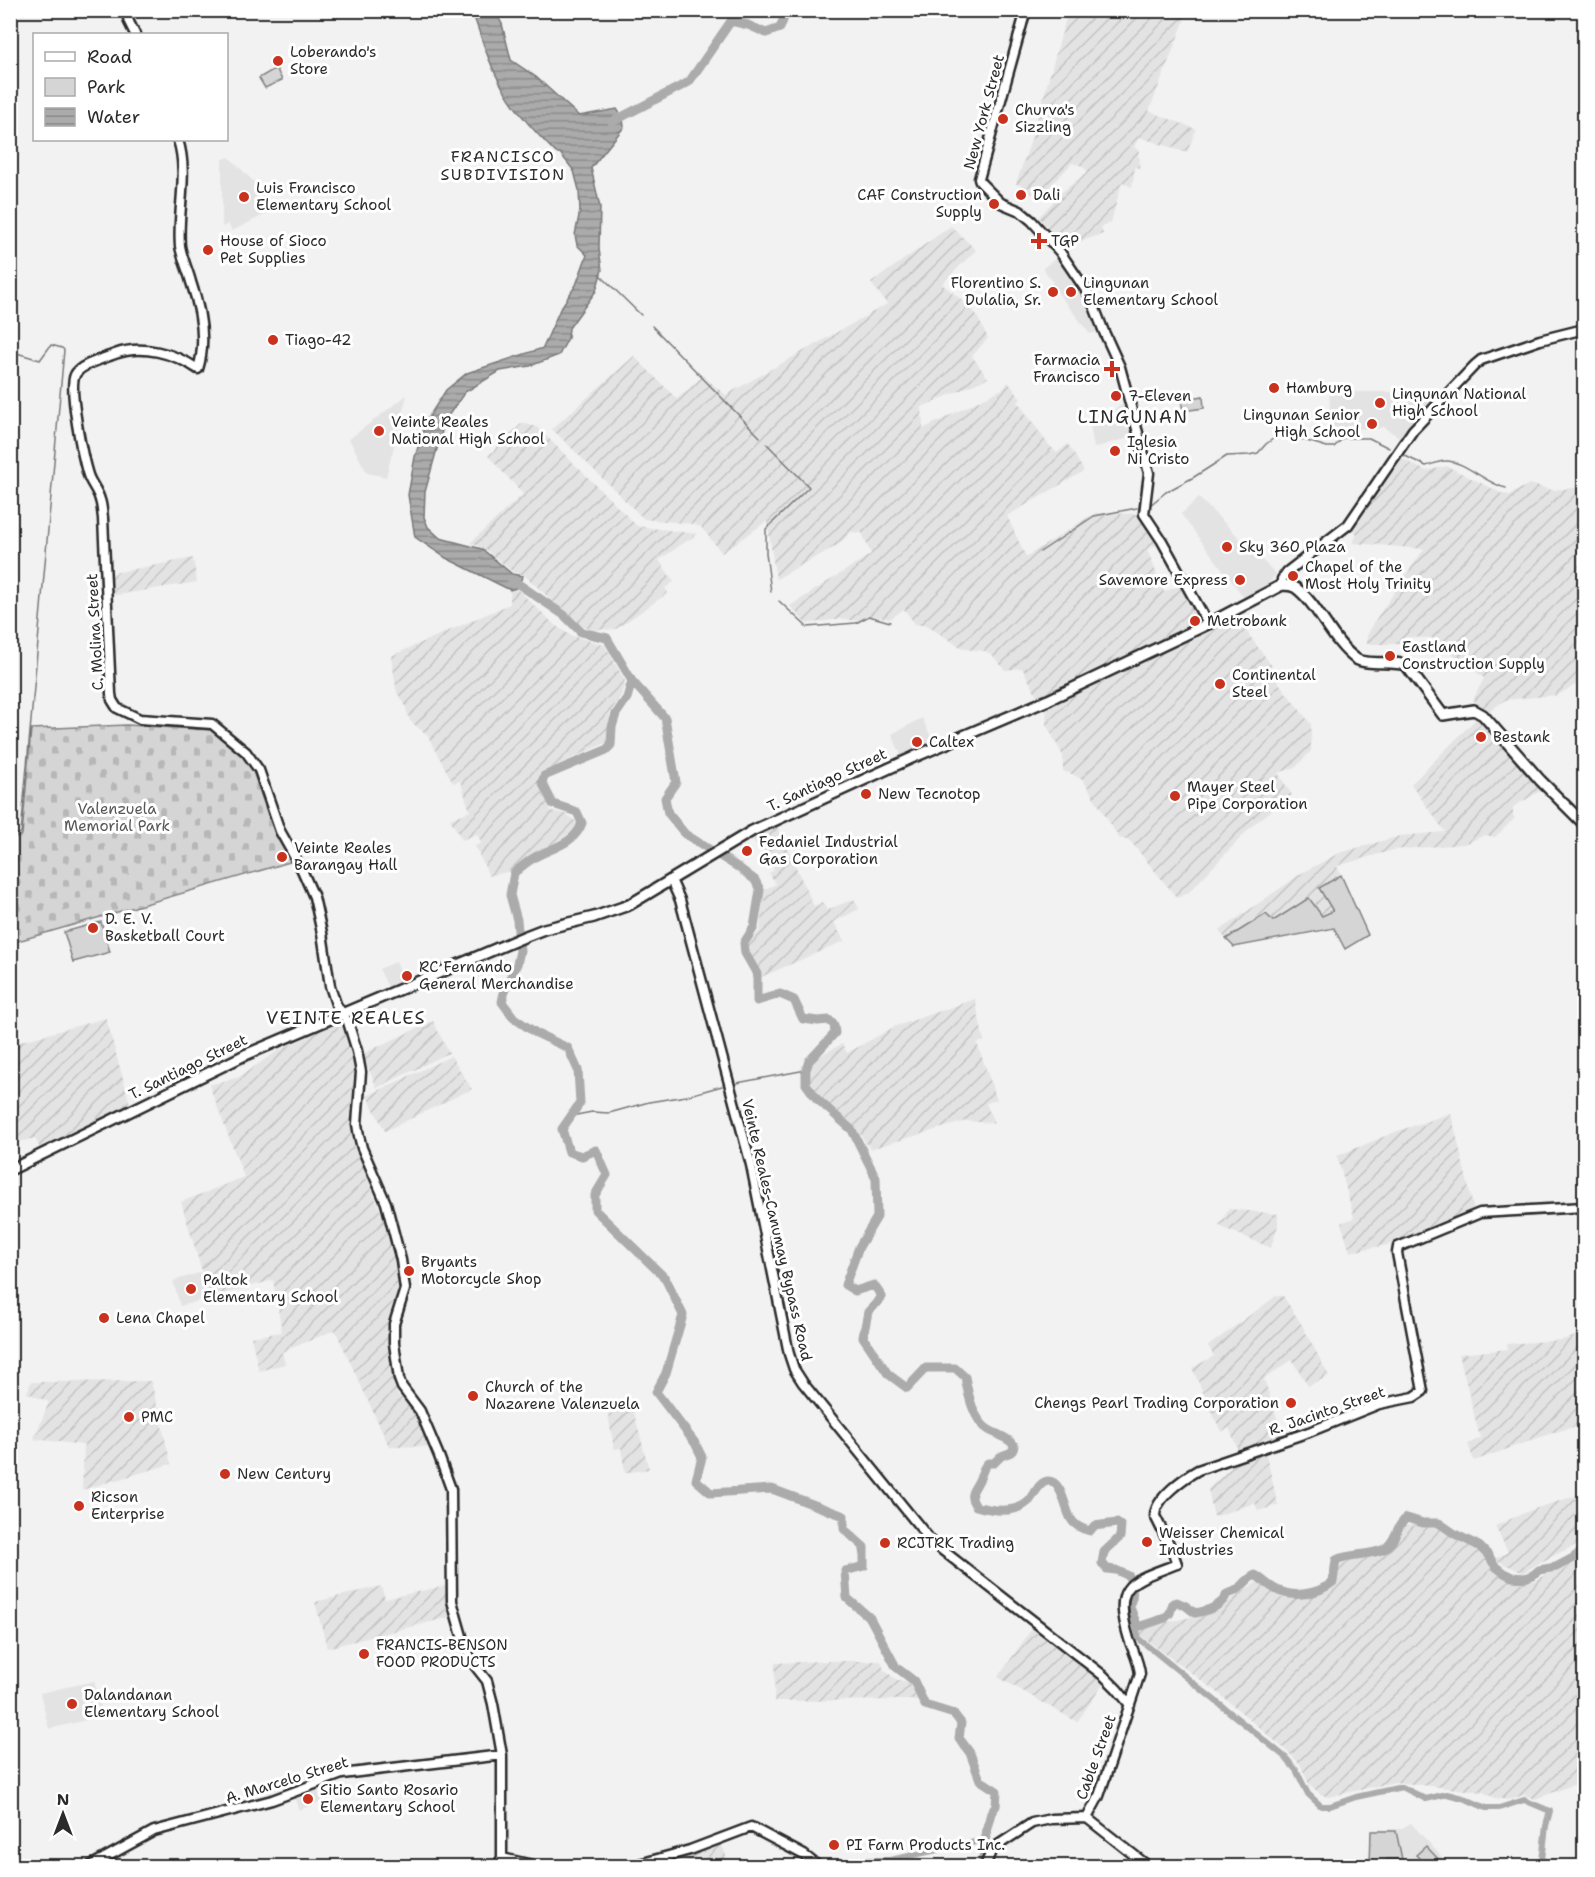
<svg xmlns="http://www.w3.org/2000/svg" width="1595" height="1877" viewBox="0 0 1595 1877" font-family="'Shantell Sans',sans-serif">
<defs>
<pattern id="industrial-furrows" width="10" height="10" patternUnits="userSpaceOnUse" patternTransform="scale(1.5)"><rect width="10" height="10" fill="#e3e3e3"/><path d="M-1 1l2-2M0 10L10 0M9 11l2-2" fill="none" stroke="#c3c3c3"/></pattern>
<pattern id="cemetery-stones" width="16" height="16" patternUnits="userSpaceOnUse" patternTransform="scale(1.5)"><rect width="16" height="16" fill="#d5d5d5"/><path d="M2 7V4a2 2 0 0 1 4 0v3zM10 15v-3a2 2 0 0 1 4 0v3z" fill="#b7b7b7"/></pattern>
<pattern id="water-rules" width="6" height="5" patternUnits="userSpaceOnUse" patternTransform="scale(1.5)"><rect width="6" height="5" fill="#ababab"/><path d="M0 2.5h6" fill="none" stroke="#8b8b8b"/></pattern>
</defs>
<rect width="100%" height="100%" fill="#f2f2f2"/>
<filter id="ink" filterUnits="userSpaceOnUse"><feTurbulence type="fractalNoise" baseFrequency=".0167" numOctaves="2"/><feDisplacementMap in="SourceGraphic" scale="12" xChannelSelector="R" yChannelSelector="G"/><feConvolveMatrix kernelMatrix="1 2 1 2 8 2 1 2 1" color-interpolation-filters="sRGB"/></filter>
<g filter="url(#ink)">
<!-- built -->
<path fill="#e3e3e3" d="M229,157l28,28 17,25 -42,21 -4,-7 -6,3v-67z
M1060,255l27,41 12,35 -9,3 -36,-46 -3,-4 2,-2 -10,-14z
M1329,392h76l32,4 -36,42 -18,-11 -6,2 -46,-1z
M407,395l-21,82 -19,-4 -18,-34z
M1125,403l7,17 3,16 -41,12 -4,-24z
M1199,498l77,76 -12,16 -19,9 -64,-85z
M922,718l12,25 -32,15 -10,-24z
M396,962l9,21 -16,6 -10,-20z
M202,1272l8,26 -30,8 -7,-25z
M94,1681l9,35 -54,13 -9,-36z
M317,1789l5,12 -23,9 -5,-13z
M1411,1823l39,43h-81l2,-36 30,-1z"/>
<!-- industrial -->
<path fill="url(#industrial-furrows)" d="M1068,11h120l-39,100 47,18 -9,24 -48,-16 -5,10 5,4 -1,6 2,1 -1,10 -4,-1 -3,20 -10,-5 -11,40 -10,5 2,7 -40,13 -24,-30 23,-25 26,-21 -8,-6 -8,-2 -32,34 -12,-4 1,-5 -13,-4 17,-50z
M951,226l25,24 -34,34 25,20 9,10 12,24 -16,18 16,22 -66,29 1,22 81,-41 4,-6 13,17 -3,3 30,42 9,9 11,-9 16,27 -77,45 19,41 69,-44 45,1 19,30 -12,5 17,43 17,-7 19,37 -123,57 -38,20 -17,-31 -17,2 -12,-14 -8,-5 -21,-2 -37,-23 -12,-2 -11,-15 -14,10 -20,-4 -11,6 -19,-2 -34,5 -16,-18 81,-52 -9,-21 -11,-1 -13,13 -62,34 -9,-58 -45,32 -21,-26 -9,-3 -48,-5 -92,-90 82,-73 43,43 26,-23 23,19 161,-91 -16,-21z
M522,423l15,4 100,99 60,8 -38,26 15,22 -9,6 3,5 -52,36 -21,1 -15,-4 -56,-51 -11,-3 -29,-24 -14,-5 53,-49 -35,-38z
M1398,457l28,14 21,-5 56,28 7,1 19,-11 23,6 32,-3v183l-8,5 3,8 -21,12 -53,5 -18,13 -14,-13 11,-22 -52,-40 -27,-1v7h-38v-8l9,-17 48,-70 -71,-6 4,-9 -7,-6z
M193,558l4,24 -87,14 -2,-22z
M516,588l40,38 14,9 35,10 20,36 -4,15 -11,17 -2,29 -68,31 -2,4v5l13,29 15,3 12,9 -9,11 -62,38 -18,4 -14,-30 6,-3 -4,-9 -15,6 -12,-21 20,-8 -10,-30 -7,2 -26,-48 -17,-14 -6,-18 -7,-10 -6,-37 119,-52v-14z
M1235,616l37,50 -4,3 43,55v27l-15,16 -18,6 14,22 -38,29 -66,69 -11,5 -47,-57 -11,-3 -36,-58 -11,-6 -9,-3v-15l-17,-32 1,-20z
M1478,717l64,73 -29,17v9l2,2 -20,19 -10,-2 -21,9 -71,6 -56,16 4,9 -22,13 14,23 -11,6 -13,-19 -36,23 -7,-7 -40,25 -7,-8 83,-58 37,-20 61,-17 45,-4 -34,-48z
M776,824l38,82 8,-4 5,8 27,-11 5,10 -25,13 10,19 -85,37 -13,-29 2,-8 12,-10 3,-41 13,-6 -7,-11 5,-3 -5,-9 -19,-25z
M975,999l9,42 -7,2 20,57 -11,3 8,20 -28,-2 -96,28 -14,-21 -38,-34 -8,-11 2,-17 5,-9 25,-13 5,9 47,-26z
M106,1018l25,89 -89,46 -7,-15 -24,6v-100z
M341,1021l8,21 6,33 -4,49 5,24 34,88 9,49 -1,14 -8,21v40l8,35 15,15 17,37 -41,-1 -54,-116 -53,22 3,12 -26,7 -8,-34 31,-5 -9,-52 -63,18 -29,-96 63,-25 -35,-92 30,-8 40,-27z
M433,1021l16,32 -72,35 -15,-34z
M451,1056l21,33 -87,42 -18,-35z
M1451,1113l23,97 -45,21 -32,12 -47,9 -9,-29 13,-5 -17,-62 58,-24z
M1229,1209l49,5v11l-7,23 -52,-22z
M1276,1296h7l19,29 27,51 -21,10 -16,-26 -28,19 19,57 -44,16 -10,-24 -8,4 -29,-64 22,-12 -6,-10z
M1584,1334v90l-32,9 -78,28 -6,-17 12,-6 -21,-84 49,-5 -1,-5 54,-4z
M151,1381l20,83 -89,26 2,-45 -50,-6 15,-37 -22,-9 4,-11z
M633,1409l16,60 -24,4 -4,-25 -7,1 -6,-35z
M1265,1450l13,55 -20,6 -3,-8 -41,14 -6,-28 31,-29z
M1584,1493v48l-45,22 -16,10 -29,-14 14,-7 -13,-26 36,-16z
M1406,1525l33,1 23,16 15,5 11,11 10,15 23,10 13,-2 50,-26v226l-49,18 -11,-4 -17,5 -13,-2 -11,-6 -88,-10 -67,15 -8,-3 -11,-10 -9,-20 -12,-12 -72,-61 -75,-55 -3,-8 73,-15 46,-31 25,16 38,-5 14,-6 7,-24 51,-14z
M448,1585l2,32 -123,31 -12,-46 66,-16 4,13z
M1032,1629l72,54 -27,39 -79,-45z
M824,1661h57l3,9 13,10 14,3 8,17 -145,1 1,-38z
M721,1843l9,23h-50l-3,-5z"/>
<!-- green -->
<path fill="#d5d5d5" stroke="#808080" stroke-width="1.5" d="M276,68l6,12 -17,8 -6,-10z
M1203,396l1,12 -21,3 -2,-11z
M1341,875l27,60 -23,14 -11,-21 -100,19 -8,-8 40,-25 7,7 36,-23 13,18 11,-5 -14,-23z
M101,922l9,30 -37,10 -9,-30z
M1371,1831h25l6,28h-15l-1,7 -16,-1z
M1426,1846l16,17 -3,3h-12l-11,-11z"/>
<!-- cemetery -->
<path fill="url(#cemetery-stones)" stroke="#808080" stroke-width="1.5" d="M127,725l85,5 32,28 9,13 16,47 11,24 13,19 -282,82v-104l11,-4 9,-106z"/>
<!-- water -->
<path fill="url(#water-rules)" stroke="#787878" stroke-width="1.5" d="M472,11h23l7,13 9,36 25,17 43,39 38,-7 6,9 1,9 -33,41 9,39 -1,42 3,21 -6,21 -27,37 -1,10 -9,17 -29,11 -30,5 -35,21 -20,28 -20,72 -1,25 4,10 12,11 42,11 30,25 11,2 -7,12 -6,2 -64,-32 -31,-21 -7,-42 7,-38 11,-36 20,-31 21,-17 76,-25 17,-39 16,-24 11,-30 -10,-10 -2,-10 5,-24 -1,-21 -5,-19 -14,-18h-4c-20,-20 -39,-40 -53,-65 -14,-23 -22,-52 -31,-77z"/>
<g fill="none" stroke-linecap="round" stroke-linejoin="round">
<!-- stream -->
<path stroke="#787878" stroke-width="1.5" d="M599,274l42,41
M652,326l108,111
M10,351l30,9 11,-15 11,3 2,2 -43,483 -11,4
M767,444l42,43 -43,42v24l5,39
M1401,454l25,12c6,-1 13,-5 19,-5 19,-1 41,23 61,27
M1149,506l17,-14 28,-15 33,-21 22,-1 9,-2 8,-9 11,-8 10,-1 40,12h7l9,-9h26l20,10
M1040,552l54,-36 43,-8
M779,601l28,26 49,-4 13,-7 21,6
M737,1083l69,-13
M571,1116l21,-4 17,1 40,-11 37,-6 36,-10"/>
<!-- canal -->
<path stroke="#ababab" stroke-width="6" d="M1134,1619l5,20 146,118 11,13 12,24 13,12h9l26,-9 46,-10 24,12 21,-5 19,5 20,9h13l25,-8 26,11 -4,15 -4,34 29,6
M843,1862l14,-2h33l95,-20
M833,1866h2"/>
<!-- river -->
<path stroke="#ababab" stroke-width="9" d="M612,122l77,-40 42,-61 17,4 18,8 14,-5 7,-18
M511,579l53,36 17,17 26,6 25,43 33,37 11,64 -11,16 3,15 17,21 54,34 16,12 5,10 -6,37 -10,16 1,10 12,21v27l23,-7 14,6 9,19 15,2 11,-1 5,5 1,8 -26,28 -3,9v14l11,15 35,31 24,48 1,39 -18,30 -14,38 10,6 19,-6 8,12 -14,15 -5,25 25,37 19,14 19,-20h29l10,9c3,16 8,44 24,53 9,5 18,7 25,15 -1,11 -8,7 -14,12 -2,2 -4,4 -6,6h-6c-6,5 -5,10 -9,17 -5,11 -12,14 -3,26 17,5 39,8 53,-5 6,-6 9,-19 19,-20 14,-1 17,29 23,38 4,7 11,10 19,12l4,-5 23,-3 4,3 -1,11 -16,15 -2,11 5,6 9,1 13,6c3,11 6,19 0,29l8,20 4,1 24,-8 5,-5 3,-10 4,-1 9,4 9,7c12,-2 27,-7 32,-19 17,-4 15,-13 28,-19 7,4 13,10 20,14 17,10 43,5 58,-7l3,-22c15,-7 34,-4 48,-11 13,-7 11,-24 23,-31l16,5h16l16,11 24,12 9,9 8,12 8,6 8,4 13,1 8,-3 6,-5 17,-3 17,-9 11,-9
M632,681l-5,17 -11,16 -4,13 -1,18 -5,5 -62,26 -2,6 11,22 24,8 5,11c-7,20 -27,24 -45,33 -8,4 -16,11 -23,17l-4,22 7,25 3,31 -3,13 -12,24 -3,14 12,16 22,15 32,15 10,22 2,33 -18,26 7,23 13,4 14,-6 11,25 -12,20v15l70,68 18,37 -17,58 -10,19 39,51 7,14 -6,23 15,13 61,-4 72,27v13l20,18v19l-19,5 2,27 23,20 26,49 18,14 11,24 29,9 7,9 -2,15 11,15 10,27 17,11 -1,15 -5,7 -4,15 -5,38"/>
<!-- tertiary casing -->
<g stroke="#2b2b2b" stroke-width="13">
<path id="tertiary" d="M126,10l3,12 6,12
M1026,10l-47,169 1,3 21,21 19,8 12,10 28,31 30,44 14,36 16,35 29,106 -5,41 18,27 46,83
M178,140c11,34 -1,71 2,106 2,12 8,24 11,36 9,26 16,59 7,87 -24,-16 -56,-25 -83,-15 -10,4 -36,11 -40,21 -7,13 8,84 13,100 3,9 10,16 12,25 2,5 2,12 3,18l8,176 1,6 5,8 23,11 72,5 34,28 13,18 21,61 22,39 12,27 8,36 8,53 6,18 12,18 9,29 4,21 -4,52 2,12 3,12 24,55 15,57 4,29 -11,35v19l5,36 3,8 18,24 19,45 12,33 1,112 12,42 8,19 15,19 6,23 9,51v103l-5,8
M1282,585v-6l5,-7 61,-47 65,-95 62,-65 6,-5 59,-20 44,-11
M671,880l9,20 71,265 38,189 5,15 9,14 129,159 172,134 13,13 13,16
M1087,1818l12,-22 41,-122c-1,-12 -7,-23 -11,-35 -17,-56 1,-57 48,-75l-5,-14 -17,-34c0,-18 29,-38 43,-46l111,-38 70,-28 35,-7 9,-6 -26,-138 1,-6 82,-34 104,-6
M502,1858l35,8
M90,1866l64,-35 118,-31 70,-26 160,-19
M632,1866l58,-16 61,-23 53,28 14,11
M985,1866l7,-17 40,-26 19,-4 36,-1 61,48"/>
</g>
<!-- secondary casing -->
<g stroke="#2b2b2b" stroke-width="14">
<path id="secondary" d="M10,1170l235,-115 281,-119 18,-7 50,-12 35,-12 123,-74 162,-74 134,-57 160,-76 74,-39c5,0 10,0 14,3 22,16 36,54 60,71 8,6 38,2 50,6l37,50 31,-5 9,5 57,65 44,44"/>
</g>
<!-- tertiary -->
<use href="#tertiary" stroke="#fff" stroke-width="8"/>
<!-- secondary -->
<use href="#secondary" stroke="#fff" stroke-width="9"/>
</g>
</g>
<!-- markers -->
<g fill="#c8321e" stroke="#fff" stroke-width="2">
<circle cx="278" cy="61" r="6"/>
<circle cx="1003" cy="119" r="6"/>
<circle cx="1021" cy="195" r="6"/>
<circle cx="244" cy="197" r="6"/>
<circle cx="994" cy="204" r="6"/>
<path d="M1036 232h6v6h6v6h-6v6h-6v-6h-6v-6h6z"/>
<circle cx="208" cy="250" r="6"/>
<circle cx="1053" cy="292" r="6"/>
<circle cx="1071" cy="292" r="6"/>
<circle cx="273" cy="340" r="6"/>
<path d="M1109 360h6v6h6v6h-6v6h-6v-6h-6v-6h6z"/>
<circle cx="1274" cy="388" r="6"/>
<circle cx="1116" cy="396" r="6"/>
<circle cx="1380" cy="403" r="6"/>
<circle cx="1372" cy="424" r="6"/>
<circle cx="379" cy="431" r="6"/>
<circle cx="1115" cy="451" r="6"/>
<circle cx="1227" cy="547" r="6"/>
<circle cx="1293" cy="576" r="6"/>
<circle cx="1240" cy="580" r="6"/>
<circle cx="1195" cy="621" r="6"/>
<circle cx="1390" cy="656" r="6"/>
<circle cx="1220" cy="684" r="6"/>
<circle cx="1481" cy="737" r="6"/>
<circle cx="917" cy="742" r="6"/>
<circle cx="866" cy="794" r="6"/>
<circle cx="1175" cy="796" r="6"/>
<circle cx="747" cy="851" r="6"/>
<circle cx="282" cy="857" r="6"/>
<circle cx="93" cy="928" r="6"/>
<circle cx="407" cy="976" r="6"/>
<circle cx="409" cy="1271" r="6"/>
<circle cx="191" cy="1289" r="6"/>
<circle cx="104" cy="1318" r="6"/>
<circle cx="473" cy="1396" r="6"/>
<circle cx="1291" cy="1403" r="6"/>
<circle cx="129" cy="1417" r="6"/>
<circle cx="225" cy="1474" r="6"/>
<circle cx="79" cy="1506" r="6"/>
<circle cx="1147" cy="1542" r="6"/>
<circle cx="885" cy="1543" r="6"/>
<circle cx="364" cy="1654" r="6"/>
<circle cx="72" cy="1704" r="6"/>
<circle cx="308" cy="1799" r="6"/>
<circle cx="834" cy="1845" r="6"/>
</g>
<g text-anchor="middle" stroke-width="6" stroke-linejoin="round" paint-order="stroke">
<!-- poi labels -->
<g font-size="15" fill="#2b2b2b" stroke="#fff" text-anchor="start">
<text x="290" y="57">Loberando's<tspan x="290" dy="17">Store</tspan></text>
<text x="1015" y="115">Churva's<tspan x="1015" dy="17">Sizzling</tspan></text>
<text x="256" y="193">Luis Francisco<tspan x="256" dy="17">Elementary School</tspan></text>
<text x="982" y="200" text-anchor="end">CAF Construction<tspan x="982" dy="17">Supply</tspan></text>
<text x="1033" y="200">Dali</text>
<text x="220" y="246">House of Sioco<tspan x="220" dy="17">Pet Supplies</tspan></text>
<text x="1051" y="246">TGP</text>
<text x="1041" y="288" text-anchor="end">Florentino S.<tspan x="1041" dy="17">Dulalia, Sr.</tspan></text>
<text x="1083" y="288">Lingunan<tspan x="1083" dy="17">Elementary School</tspan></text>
<text x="285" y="345">Tiago-42</text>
<text x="1100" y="365" text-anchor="end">Farmacia<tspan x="1100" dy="17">Francisco</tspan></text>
<text x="1286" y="393">Hamburg</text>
<text x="1392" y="399">Lingunan National<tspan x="1392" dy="17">High School</tspan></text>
<text x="1128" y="401">7-Eleven</text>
<text x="1360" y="420" text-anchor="end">Lingunan Senior<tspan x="1360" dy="17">High School</tspan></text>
<text x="391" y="427">Veinte Reales<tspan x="391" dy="17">National High School</tspan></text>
<text x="1127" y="447">Iglesia<tspan x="1127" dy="17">Ni Cristo</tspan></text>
<text x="1239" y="552">Sky 360 Plaza</text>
<text x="1305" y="572">Chapel of the<tspan x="1305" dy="17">Most Holy Trinity</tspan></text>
<text x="1228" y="585" text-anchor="end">Savemore Express</text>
<text x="1207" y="626">Metrobank</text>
<text x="1402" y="652">Eastland<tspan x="1402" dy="17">Construction Supply</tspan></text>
<text x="1232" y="680">Continental<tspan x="1232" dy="17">Steel</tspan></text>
<text x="1493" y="742">Bestank</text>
<text x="929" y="747">Caltex</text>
<text x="1187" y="792">Mayer Steel<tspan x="1187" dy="17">Pipe Corporation</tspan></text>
<text x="878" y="799">New Tecnotop</text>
<text x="759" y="847">Fedaniel Industrial<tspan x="759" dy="17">Gas Corporation</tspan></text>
<text x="294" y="853">Veinte Reales<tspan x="294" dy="17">Barangay Hall</tspan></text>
<text x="105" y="924">D. E. V.<tspan x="105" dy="17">Basketball Court</tspan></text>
<text x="419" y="972">RC Fernando<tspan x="419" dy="17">General Merchandise</tspan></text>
<text x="421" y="1267">Bryants<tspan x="421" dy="17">Motorcycle Shop</tspan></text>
<text x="203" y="1285">Paltok<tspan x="203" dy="17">Elementary School</tspan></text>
<text x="116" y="1323">Lena Chapel</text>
<text x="485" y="1392">Church of the<tspan x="485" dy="17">Nazarene Valenzuela</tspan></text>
<text x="1279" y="1408" text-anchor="end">Chengs Pearl Trading Corporation</text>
<text x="141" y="1422">PMC</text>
<text x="237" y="1479">New Century</text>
<text x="91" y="1502">Ricson<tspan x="91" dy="17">Enterprise</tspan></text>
<text x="1159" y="1538">Weisser Chemical<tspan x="1159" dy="17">Industries</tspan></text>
<text x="897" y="1548">RCJTRK Trading</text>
<text x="376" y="1650">FRANCIS-BENSON<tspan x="376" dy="17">FOOD PRODUCTS</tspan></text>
<text x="84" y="1700">Dalandanan<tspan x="84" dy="17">Elementary School</tspan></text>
<text x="320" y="1795">Sitio Santo Rosario<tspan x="320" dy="17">Elementary School</tspan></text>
<text x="846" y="1850">PI Farm Products Inc.</text>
</g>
<!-- street labels -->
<g font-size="15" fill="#2b2b2b" stroke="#fff">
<text transform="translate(984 112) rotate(-75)" y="5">New York Street</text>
<text transform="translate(95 632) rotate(-93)" y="5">C. Molina Street</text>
<text transform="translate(827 780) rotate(-25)" y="5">T. Santiago Street</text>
<text transform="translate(188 1067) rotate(-26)" y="5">T. Santiago Street</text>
<text transform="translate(777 1230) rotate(77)" y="5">Veinte Reales-Canumay Bypass Road</text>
<text transform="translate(1327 1411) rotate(-19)" y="5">R. Jacinto Street</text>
<text transform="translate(1096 1757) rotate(-70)" y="5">Cable Street</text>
<text transform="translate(287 1780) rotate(-17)" y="5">A. Marcelo Street</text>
</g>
<!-- park labels -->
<g font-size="15" fill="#565656" stroke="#fff">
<text x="117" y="814">Valenzuela<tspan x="117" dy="17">Memorial Park</tspan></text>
</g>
<!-- neighbourhood labels -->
<g font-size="16" letter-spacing="1.5" fill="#2b2b2b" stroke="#fff">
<text x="503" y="162">FRANCISCO<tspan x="503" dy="18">SUBDIVISION</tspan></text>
</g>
<!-- quarter labels -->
<g font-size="18" letter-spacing="1.5" fill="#2b2b2b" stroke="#fff">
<text x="1133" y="423">LINGUNAN</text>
<text x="346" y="1024">VEINTE REALES</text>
</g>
</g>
<!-- margin -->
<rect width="1595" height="1877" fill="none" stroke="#fff" stroke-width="36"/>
<rect x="18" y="18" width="1559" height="1841" fill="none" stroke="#2b2b2b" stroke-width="2" filter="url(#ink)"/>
<!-- legend -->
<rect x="33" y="33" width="195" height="108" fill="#ffffff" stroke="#aaaaaa" stroke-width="1.5"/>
<rect x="45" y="52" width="30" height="9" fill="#ffffff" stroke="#aaaaaa" stroke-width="1.5"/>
<text x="87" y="63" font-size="18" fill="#2b2b2b">Road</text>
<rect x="45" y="78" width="30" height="18" fill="#d5d5d5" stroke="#aaaaaa" stroke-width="1.5"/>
<text x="87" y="93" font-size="18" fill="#2b2b2b">Park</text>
<rect x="45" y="108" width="30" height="18" fill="url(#water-rules)" stroke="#aaaaaa" stroke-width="1.5"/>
<text x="87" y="123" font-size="18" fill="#2b2b2b">Water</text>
<!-- north arrow -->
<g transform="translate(63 1814)" stroke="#ffffff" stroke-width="4.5" paint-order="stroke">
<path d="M0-4.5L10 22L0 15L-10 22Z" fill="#2b2b2b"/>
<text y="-9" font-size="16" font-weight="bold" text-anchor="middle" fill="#2b2b2b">N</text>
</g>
</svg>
